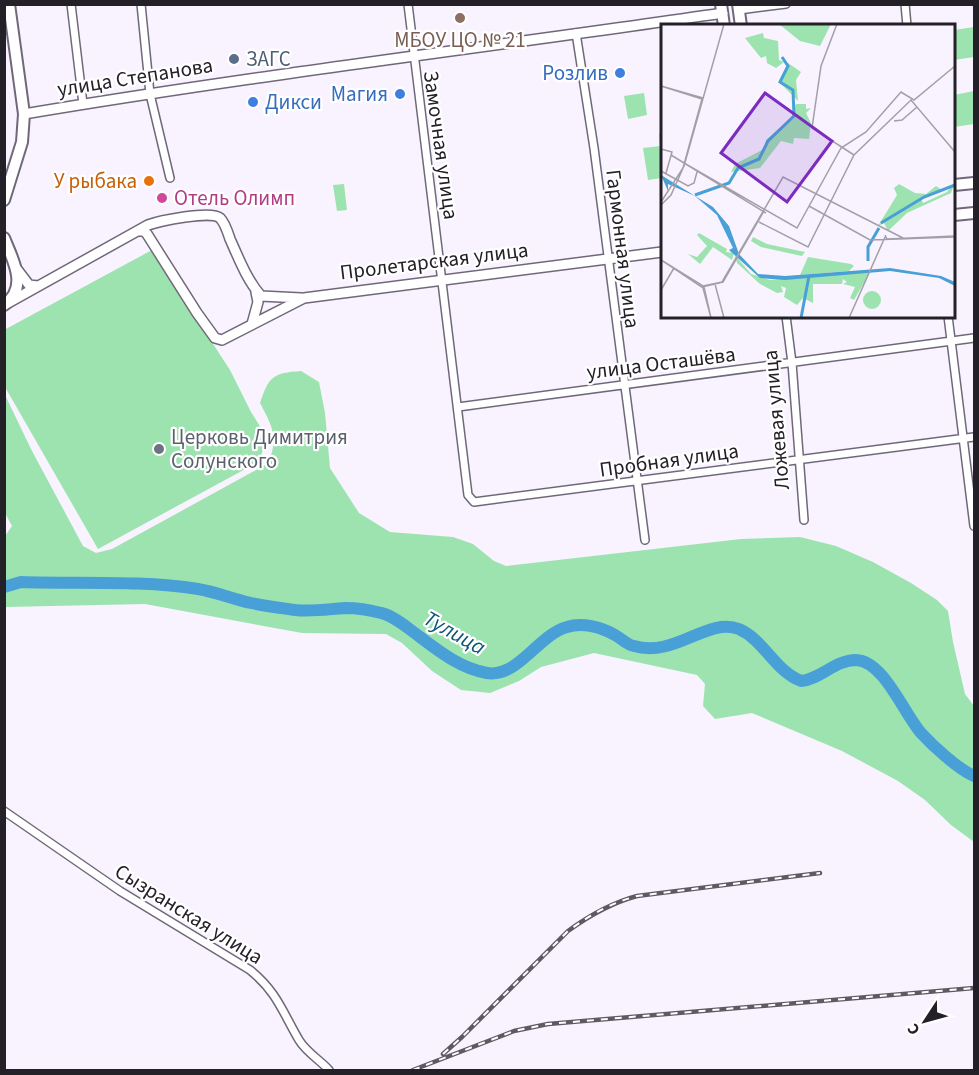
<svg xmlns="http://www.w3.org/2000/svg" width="979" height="1075" viewBox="0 0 979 1075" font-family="'Source Sans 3',sans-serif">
<rect width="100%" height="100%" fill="#f8f3ff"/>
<!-- green -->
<path fill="#9de3af" d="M974,27v30l-20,3v-30z
M974,91v33l-20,3v-32z
M644,93l3,22 -19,4 -4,-23z
M662,133v45l-14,2 -5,-32 17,-2 -1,-12z
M344,184l3,26 -10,1 -4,-26z
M152,250l78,120 21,42 15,24 -6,25 -162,88 -93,-162 -1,-57z
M301,371l18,11 6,31 5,55 29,45 31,19 63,5 20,7 21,17 12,5 235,-27 59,-2 36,9 37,16 38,21 26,17 11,11 5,31 12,52 9,12v136l-23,-17 -26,-25 -27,-19 -56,-30 -90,-38 -37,6 -12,-13 2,-22 -8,-9 -103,-22 -53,14 -22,14 -29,12 -29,-3 -29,-19 -30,-28 -16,-9 -84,-1 -157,-29 -140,3v-71l7,-10 -7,-13v-118l27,56 51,95 13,7 16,-4 155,-85c13,-25 5,-38 -7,-61 9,-27 13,-30 41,-32z"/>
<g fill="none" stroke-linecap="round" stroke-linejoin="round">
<!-- river -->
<path stroke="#48a0d6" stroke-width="12" d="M4,587l17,-5c59,2 119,-2 177,7 18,3 35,10 53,14 14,3 30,5 44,7 17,2 34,-1 50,-2 12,0 25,2 36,5 11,2 23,12 31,18 23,17 46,37 75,42 31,5 51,-38 80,-46 15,-5 34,0 48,8 6,3 12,10 19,11 41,12 73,-29 105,-17 25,11 36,42 62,52 20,-2 34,-21 55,-21 28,1 48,54 65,73 12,13 37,36 53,43"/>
<!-- street casing -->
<g stroke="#706879" stroke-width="10">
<path id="street" d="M71,4l12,100
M141,4l9,90 20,84
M408,4l60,491 6,7 500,-65
M905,4l2,22
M739,10l47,-6
M576,33l18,115 51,392
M786,316l6,47 12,157
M948,316l26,210
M458,407l516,-69
M4,811l116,80 130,79c27,22 32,41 49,70 7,12 21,20 30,30"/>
</g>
<!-- secondary casing -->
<g stroke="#706879" stroke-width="12">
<path id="secondary" d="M24,114c232,-39 466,-67 699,-101
M137,231h7l3,3 50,79 18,25 7,2 82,-42 358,-46
M16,268l13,17 9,1
M8,303l140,-78c11,-4 63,-15 72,-7 5,5 8,15 10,21 9,20 17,41 31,57l40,2
M252,324l6,-22 -2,-10"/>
</g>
<!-- primary casing -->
<g stroke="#706879" stroke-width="14">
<path id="primary" d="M721,4l3,22
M738,4l3,22
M954,185l20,-2
M4,200l18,-58 2,-28 -15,-110
M954,215l20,-2
M4,238c9,22 25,50 0,67"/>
</g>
<!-- street -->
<use href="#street" stroke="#fff" stroke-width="7"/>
<!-- secondary -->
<use href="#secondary" stroke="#fff" stroke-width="9"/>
<!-- primary -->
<use href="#primary" stroke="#fff" stroke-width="10"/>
<!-- rail casing -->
<g stroke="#5e5a63" stroke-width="4.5">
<path id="rail" d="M443,1054l19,-17 106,-106c22,-16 43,-28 69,-35l183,-23
M413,1070l101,-39 34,-7 426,-36"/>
</g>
<!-- rail -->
<use href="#rail" stroke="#fff" stroke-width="2" stroke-dasharray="7" stroke-linecap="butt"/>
</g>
<!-- markers -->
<circle fill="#8d6e63" stroke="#fff" stroke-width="2" cx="460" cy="18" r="6"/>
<circle fill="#5c6f8a" stroke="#fff" stroke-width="2" cx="234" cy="59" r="6"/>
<g fill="#3f7fe0" stroke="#fff" stroke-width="2">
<circle cx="620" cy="73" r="6"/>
<circle cx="400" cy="94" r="6"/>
<circle cx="253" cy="102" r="6"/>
</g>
<circle fill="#e8710a" stroke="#fff" stroke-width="2" cx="149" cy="181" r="6"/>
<circle fill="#d1479c" stroke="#fff" stroke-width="2" cx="162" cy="198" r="6"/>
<circle fill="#6b7280" stroke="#fff" stroke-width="2" cx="159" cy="449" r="6"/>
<g text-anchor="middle" stroke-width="4.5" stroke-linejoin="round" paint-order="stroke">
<!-- education labels -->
<g font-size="21" fill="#785e54" stroke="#fff">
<text x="460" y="47">МБОУ ЦО № 21</text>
</g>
<!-- service labels -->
<g font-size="21" fill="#4e5e75" stroke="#fff" text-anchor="start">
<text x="246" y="66">ЗАГС</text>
</g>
<!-- shop labels -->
<g font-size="21" fill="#366cbe" stroke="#fff" text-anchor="end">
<text x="608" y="80">Розлив</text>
<text x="388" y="101">Магия</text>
<text x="265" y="109" text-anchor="start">Дикси</text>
</g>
<!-- street labels -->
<g font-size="21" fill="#242027" stroke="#fff">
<text transform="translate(135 77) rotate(-9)" y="7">улица Степанова</text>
<text transform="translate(441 145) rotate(82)" y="7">Замочная улица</text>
<text transform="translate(623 249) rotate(83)" y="7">Гармонная улица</text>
<text transform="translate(434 261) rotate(-7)" y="7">Пролетарская улица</text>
<text transform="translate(661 363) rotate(-7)" y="7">улица Осташёва</text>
<text transform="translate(776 420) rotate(-95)" y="7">Ложевая улица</text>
<text transform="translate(669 460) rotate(-8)" y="7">Пробная улица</text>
<text transform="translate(189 914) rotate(32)" y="7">Сызранская улица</text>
</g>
<!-- food labels -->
<g font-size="21" fill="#c56008" stroke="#fff" text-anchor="end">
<text x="137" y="188">У рыбака</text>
</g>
<!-- hotel labels -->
<g font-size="21" fill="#b23c85" stroke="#fff" text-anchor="start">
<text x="174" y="205">Отель Олимп</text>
</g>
<!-- worship labels -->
<g font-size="21" fill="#5b616d" stroke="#fff" text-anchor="start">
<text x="171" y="444">Церковь Димитрия<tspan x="171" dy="24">Солунского</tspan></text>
</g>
<!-- water labels -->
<g font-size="22" font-style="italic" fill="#12557a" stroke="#fff">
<text transform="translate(455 632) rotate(29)" y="8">Тулица</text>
</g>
</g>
<!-- overview -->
<g transform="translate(661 24)">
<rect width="294" height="294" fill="#f8f3ff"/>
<path d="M118,0h52l-11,22 -20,-5zM102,9l1,5 14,3 1,19 5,2 -8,6 -9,-5 -1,-7 -5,2 -16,-20zM127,39l13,9 -5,8 2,21 -19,-19zM135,80h10v5l5,-1 -5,5 5,10 -2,16 -15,-1 -1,6 -12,-3 -21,27 -29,4 4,-8 29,-15 2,-9 25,-22zM294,158l-4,11 -44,20 -19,18 -4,-8 -6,3 19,-31 -3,-7 5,-4 16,9 11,1 10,-8 6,4 -21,8 2,5 24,-11zM38,209l28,16 -1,3 8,1 -2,7 -19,-13 -13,17 -12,-10 9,3 10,-11 -10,-11zM92,213l14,7 38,8 -3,4 -41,-9 -10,-6zM74,231l16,19 19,6 101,-9 -17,29 -4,-2 5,-11 -12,-3 4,-2 -4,-3 -1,5h-29v19l-10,-5 -6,7 -13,-8 2,-9 -5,-2 2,6 -6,1 -17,-9 -23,-21zM147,233l43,7 3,2 -5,5 -49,4zM202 276a9 9 0 1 1 18 0a9 9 0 1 1-18 0Z" fill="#9de3af"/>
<path d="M0,151l52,32 16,19 10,28 19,20 27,2 105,-8 51,8 14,6v4l-16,-8 -49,-7 -105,9 -25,-2 -31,-28 4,-2 -16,-33 -22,-19 -27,-12v7z" fill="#48a0d6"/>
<path fill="none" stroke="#48a0d6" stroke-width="3" d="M34,171l34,-12 9,-15 21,-9 9,-18 26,-25 -1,-26 -13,-8 8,-16 -6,-9M220,199l43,-26 31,-12M207,237v-14l11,-19M140,294l8,-42"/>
<path fill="none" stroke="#a39fa9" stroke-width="1.5" d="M176,0l-16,42 -9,62 42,27M0,62l42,12M0,62l41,13 -19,69 -22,34M233,97l8,-1 15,-13M0,125l11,3 -6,21M10,131l95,58M23,139l113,65 44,-80 25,-16 35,-40 13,8 41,-34M0,147l27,15 6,-3 3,-11M0,181l10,-10 13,-29 40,-142M148,182l61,34 85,-3M98,198l49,25 46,-92 57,-55 44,52M224,211l2,4 68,-3M0,236l42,26 19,-4 61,-105 120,61M0,236l42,28 8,30M54,260l9,34M41,263l21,-5 41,-71M43,263l7,31M0,266l13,-22M188,294l36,-81"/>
<path fill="#7b2cbf" fill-opacity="0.15" stroke="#7b2cbf" stroke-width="3" d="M104,69l67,48 -45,61 -66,-49z"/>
<rect width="294" height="294" fill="none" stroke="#242027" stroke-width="3"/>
</g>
<!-- border -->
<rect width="979" height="1075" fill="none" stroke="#242027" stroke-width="12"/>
<!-- north arrow -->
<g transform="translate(925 1021) rotate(234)" stroke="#ffffff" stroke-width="4.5" paint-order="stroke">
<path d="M0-4.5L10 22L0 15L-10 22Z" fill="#242027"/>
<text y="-9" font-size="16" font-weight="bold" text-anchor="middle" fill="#242027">С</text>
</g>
</svg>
